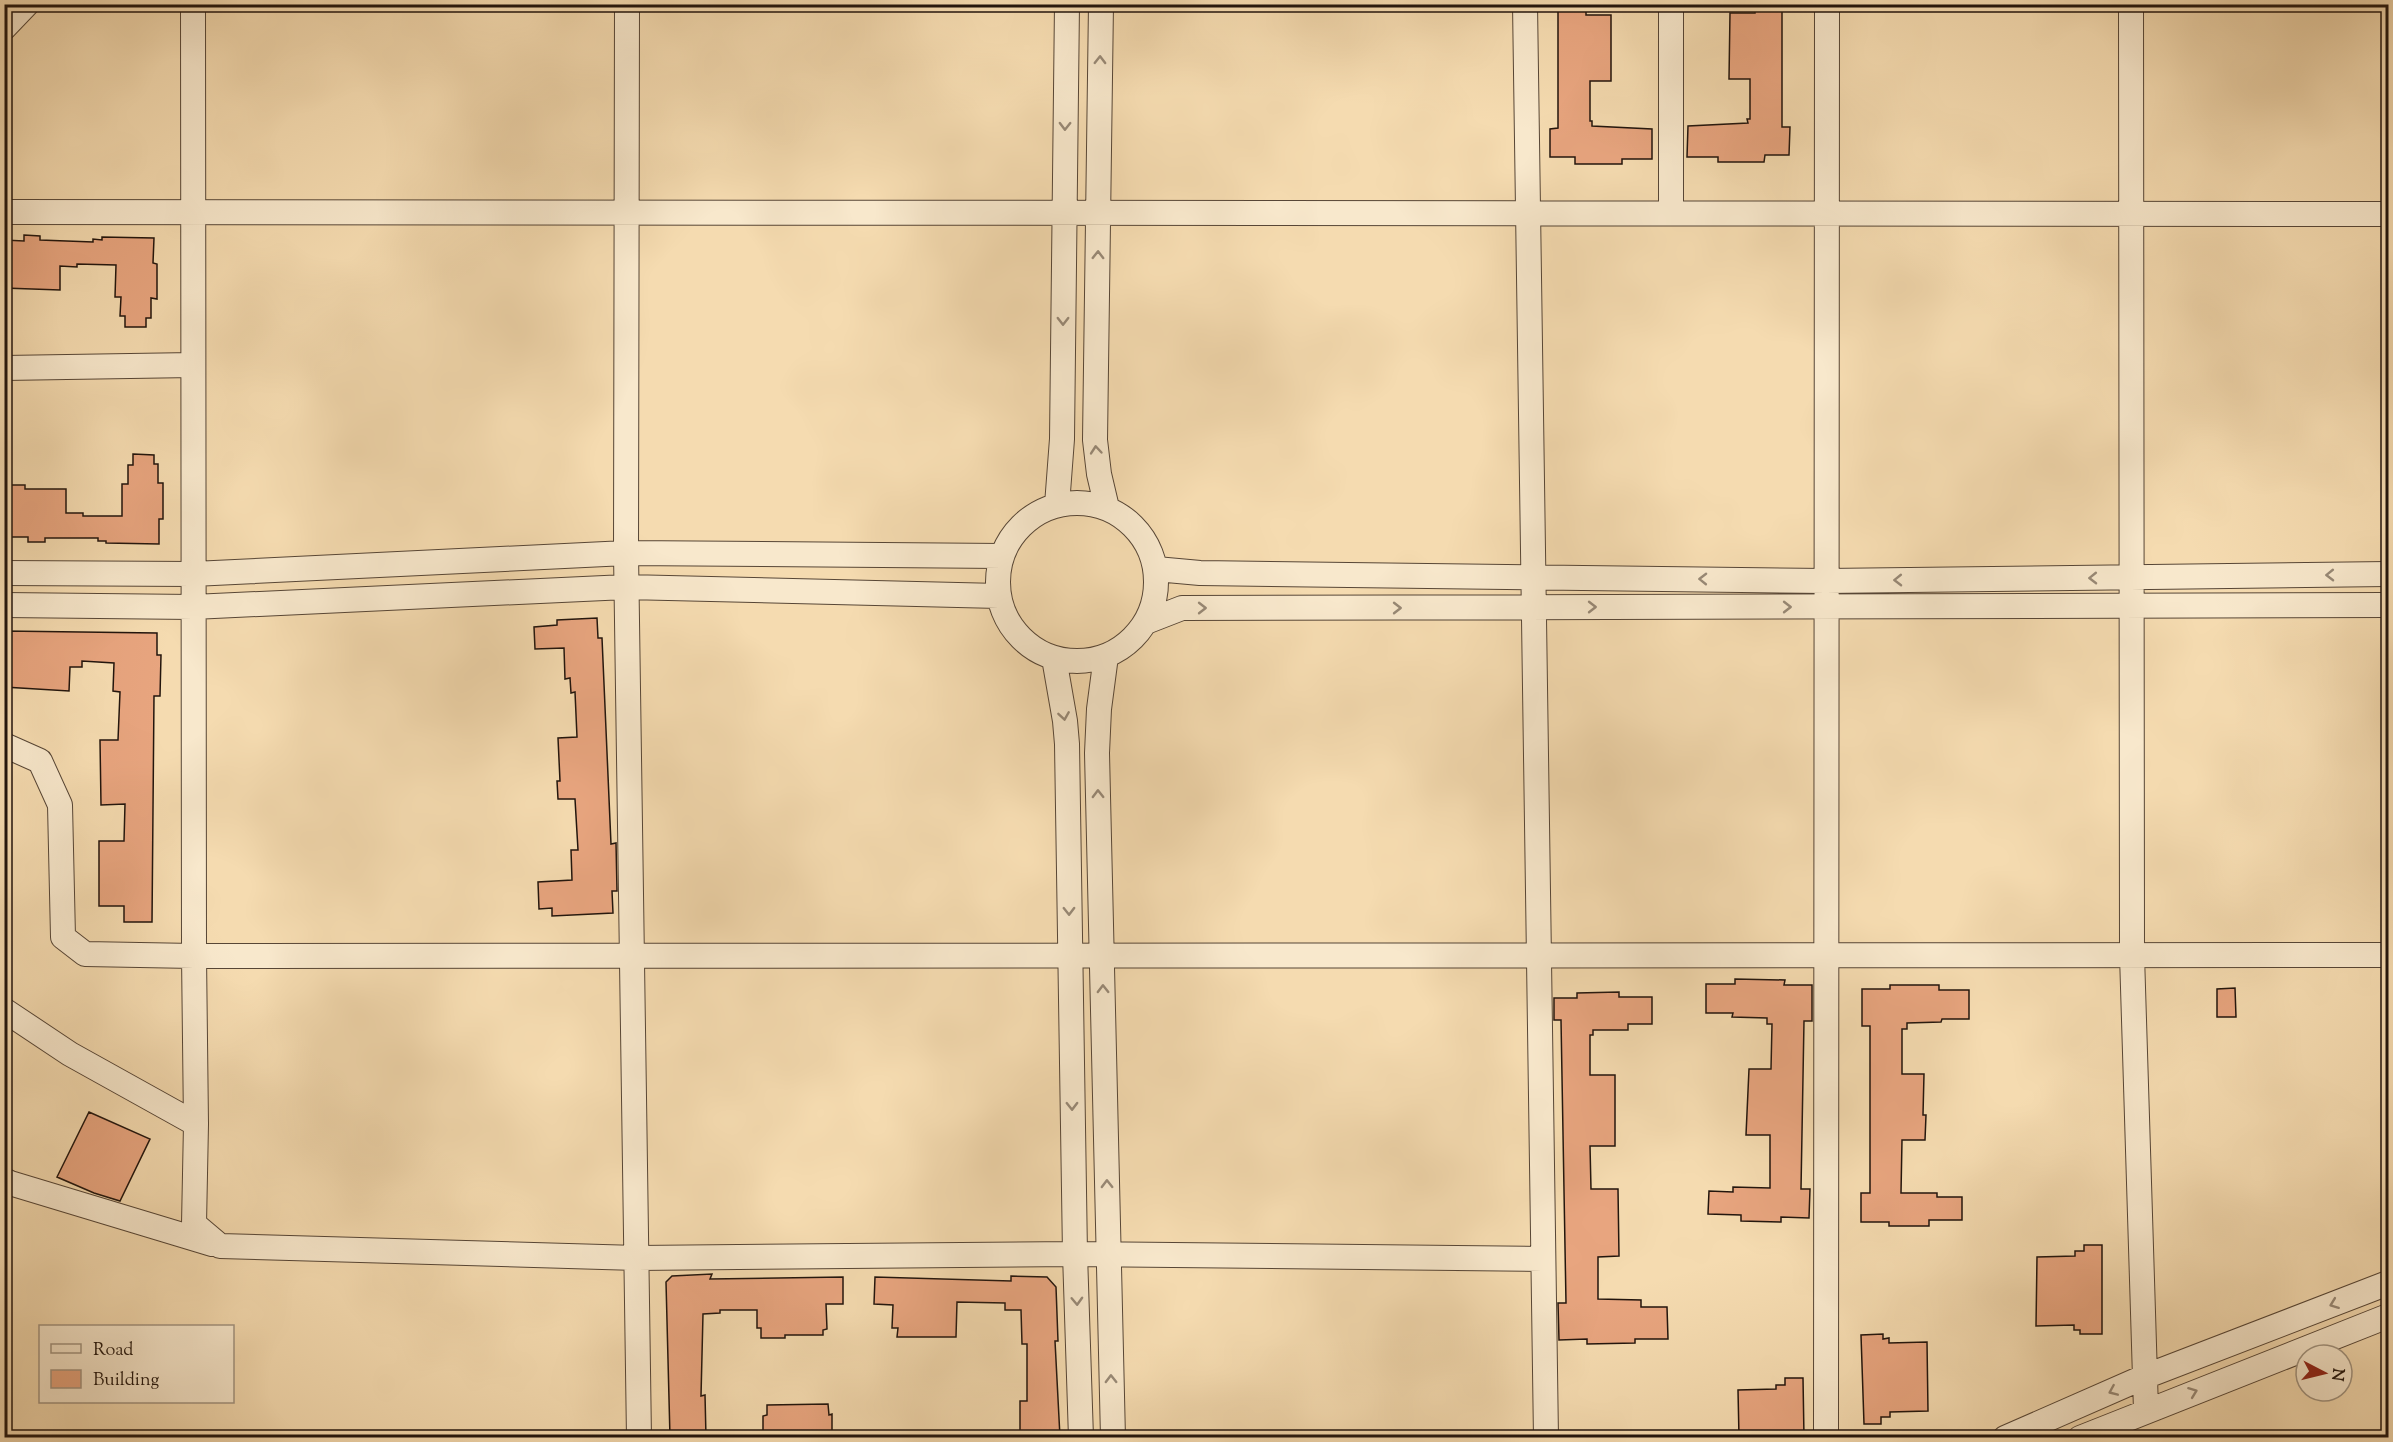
<svg xmlns="http://www.w3.org/2000/svg" width="2393" height="1442" viewBox="0 0 2393 1442" font-family="'Sorts Mill Goudy',serif">
<rect width="100%" height="100%" fill="#f5dbb0"/>
<filter id="stains"><feTurbulence type="fractalNoise" baseFrequency=".00333" numOctaves="4"/><feColorMatrix values="0 0 0 0 .2 0 0 0 0 .09 0 0 0 0 .02 0 0 0 .5 -.17"/></filter>
<radialGradient id="worn" r=".72"><stop offset=".6" stop-color="#630" stop-opacity="0"/><stop offset="1" stop-color="#630" stop-opacity=".3"/></radialGradient>
<!-- building -->
<path fill="#e8a57f" stroke="#22150d" stroke-width="1.5" d="M1558,4h28v11h25v66h-21v40h2v5l60,3v30h-30v5h-47v-7h-25v-28l8,-1z
M1755,4h27v123h8l-1,28h-24l-1,7h-46v-5h-31l1,-31 60,-3 -1,-4h3v-40h-21l1,-66h25z
M24,235l16,1v4l53,2v-3l9,1v-3l52,1 -1,25 4,1v35l-6,-1v20h-5v9h-21v-11h-5l1,-19h-6l1,-32 -39,-1v3l-17,-1v24l-56,-2v-48l20,1z
M133,454l21,1v9h4v19h5v36h-4v25l-53,-1v-2h-8v-3h-53v4h-17v-5h-24v-52h21v4h41v24h17v3h39v-32h6v-19h5z
M597,618l1,20h4l9,206 5,-1 1,48h-5l1,22 -61,3v-8l-13,1 -1,-27 34,-2 -1,-30h7l-3,-51h-17l-1,-18h3l-2,-43 19,-1 -2,-45 -4,1 -1,-15 -5,1 -1,-31 -29,1 -1,-22 23,-2v-5z
M4,631l153,2v22h4l-1,41h-6l-2,226h-28v-16h-25v-65h25l1,-37 -24,1 -1,-65h18l2,-48 -7,-1 1,-28 -32,-2v6h-12l-1,24 -65,-4z
M1735,979l50,1 -1,5h28v36h-8l-3,168h9l-1,29 -28,-1v5l-40,-1v-6l-33,-1 1,-23 24,1v-5l37,1v-53h-24l3,-66h22l1,-45h-5v-6l-35,-1 1,-4h-27v-29h29z
M1890,985h49v5h30v29h-27l-1,3 -34,1v6h-5v45h22l-1,41h3l-1,25h-23l-1,53h36v4h25v23h-33v6h-40v-4h-28v-29h9v-167h-8v-37h28z
M2235,988l1,29h-19v-28z
M1619,992v5h33v27h-24v6h-35v5h-3v40h25v71h-25l1,43h27l1,67 -21,1v42l43,1v7h26l1,32h-33v4l-48,1v-5l-28,1 -1,-37h8l-5,-283h-7v-22h23v-5z
M89,1112l61,27 -30,62 -26,-8 -37,-16z
M2084,1245h18v89h-22v-4h-6v-5l-38,1 1,-69 38,-1v-5h9z
M712,1274l-2,5 133,-2v27h-17l1,25 -4,1v5h-38v3h-24v-10h-4v-18h-37v3l-17,1 -2,82 4,-1 1,42h-36l-4,-155 6,-6z
M1011,1276l36,1 9,10 2,54h-3l5,96h-40v-36h7v-57h-5l-1,-34h-16v-7l-48,-1 -1,35h-59l1,-9h-6l1,-23 -19,-1 1,-27 136,4z
M1883,1334v5l6,-1v5l38,-1 1,69 -38,1v5h-9v7h-17l-3,-89z
M1785,1378h18l1,59h-65l-1,-47 38,-1v-4h9z
M828,1404l1,11 3,-1v23h-69v-21l4,-1v-10z"/>
<g fill="none" stroke-linecap="round" stroke-linejoin="round">
<!-- minor casing -->
<g stroke="#574636" stroke-width="26">
<path id="minor" d="M193,4l1,952 2,168 -2,100 26,22 417,12 438,-4 468,5
M627,4l-1,549 13,885
M1101,4l-6,436 4,34 8,34
M1525,4l21,1434
M2131,4l1,951 14,455
M4,28l23,-24
M4,212l2384,2
M1671,213v-209
M4,368l189,-3
M998 582a79 79 0 1 1 158 0a79 79 0 1 1-158 0Z
M1057,505l5,-66 5,-435
M1156,569l44,4 626,8 562,-7
M4,573l189,1 433,-21 376,3
M4,605l189,2 433,-20 373,9
M1146,622l36,-14 1206,-3
M1106,656l-7,53 -2,44 16,685
M1054,658l11,63 2,23 8,510 6,184
M4,745l36,16 20,44 3,132 22,17 109,2 2194,-1
M4,1010l66,44 126,70
M4,1180l6,3 202,61
M1826,1438l1,-1434
M2005,1438l139,-61 244,-94
M2080,1438l308,-122"/>
</g>
<!-- minor -->
<use href="#minor" stroke="#f8e8cc" stroke-width="24"/>
</g>
<!-- one-way arrows -->
<defs><path id="oneway-chevron" d="M-2-3.5L2.5 0L-2 3.5" fill="none" stroke-width="1.6" stroke-linecap="round" stroke-linejoin="round" transform="scale(1.5)"/></defs>
<g stroke="#988976">
<use href="#oneway-chevron" transform="translate(1100 60) rotate(-89)"/>
<use href="#oneway-chevron" transform="translate(1065 126) rotate(91)"/>
<use href="#oneway-chevron" transform="translate(1098 255) rotate(-89)"/>
<use href="#oneway-chevron" transform="translate(1063 321) rotate(90)"/>
<use href="#oneway-chevron" transform="translate(1096 450) rotate(-95)"/>
<use href="#oneway-chevron" transform="translate(2330 575) rotate(179)"/>
<use href="#oneway-chevron" transform="translate(2093 578) rotate(179)"/>
<use href="#oneway-chevron" transform="translate(1703 579) rotate(-179)"/>
<use href="#oneway-chevron" transform="translate(1898 580) rotate(179)"/>
<use href="#oneway-chevron" transform="translate(1592 607)"/>
<use href="#oneway-chevron" transform="translate(1787 607)"/>
<use href="#oneway-chevron" transform="translate(1202 608)"/>
<use href="#oneway-chevron" transform="translate(1397 608)"/>
<use href="#oneway-chevron" transform="translate(1064 716) rotate(81)"/>
<use href="#oneway-chevron" transform="translate(1098 794) rotate(-91)"/>
<use href="#oneway-chevron" transform="translate(1069 911) rotate(89)"/>
<use href="#oneway-chevron" transform="translate(1103 989) rotate(-91)"/>
<use href="#oneway-chevron" transform="translate(1072 1106) rotate(89)"/>
<use href="#oneway-chevron" transform="translate(1107 1184) rotate(-91)"/>
<use href="#oneway-chevron" transform="translate(1077 1301) rotate(88)"/>
<use href="#oneway-chevron" transform="translate(2334 1304) rotate(159)"/>
<use href="#oneway-chevron" transform="translate(1111 1379) rotate(-91)"/>
<use href="#oneway-chevron" transform="translate(2113 1391) rotate(157)"/>
<use href="#oneway-chevron" transform="translate(2193 1392) rotate(-21)"/>
</g>
<!-- margin -->
<rect width="2393" height="1442" fill="none" stroke="#f5dbb0" stroke-width="24"/>
<rect x="6" y="6" width="2381" height="1430" fill="none" stroke="#22150d" stroke-width="3"/>
<rect x="12" y="12" width="2369" height="1418" fill="none" stroke="#22150d" stroke-width="1.5"/>
<!-- legend -->
<rect x="39" y="1325" width="195" height="78" fill="#f8e8cc" stroke="#a29480" stroke-width="1.5"/>
<rect x="51" y="1344" width="30" height="9" fill="#f8e8cc" stroke="#a29480" stroke-width="1.5"/>
<text x="93" y="1355" font-size="18" fill="#22150d">Road</text>
<rect x="51" y="1370" width="30" height="18" fill="#e8a57f" stroke="#a29480" stroke-width="1.5"/>
<text x="93" y="1385" font-size="18" fill="#22150d">Building</text>
<!-- north arrow -->
<g transform="translate(2324 1373) rotate(97)"><circle r="28" fill="#f8e8cc" stroke="#a29480" stroke-width="1.5"/>
<path d="M0-4.5L10 22L0 15L-10 22Z" fill="#8f2418"/>
<text y="-9" font-size="16" font-weight="bold" text-anchor="middle" fill="#22150d">N</text>
</g>
<rect width="100%" height="100%" filter="url(#stains)"/>
<rect width="100%" height="100%" fill="url(#worn)"/>
</svg>
